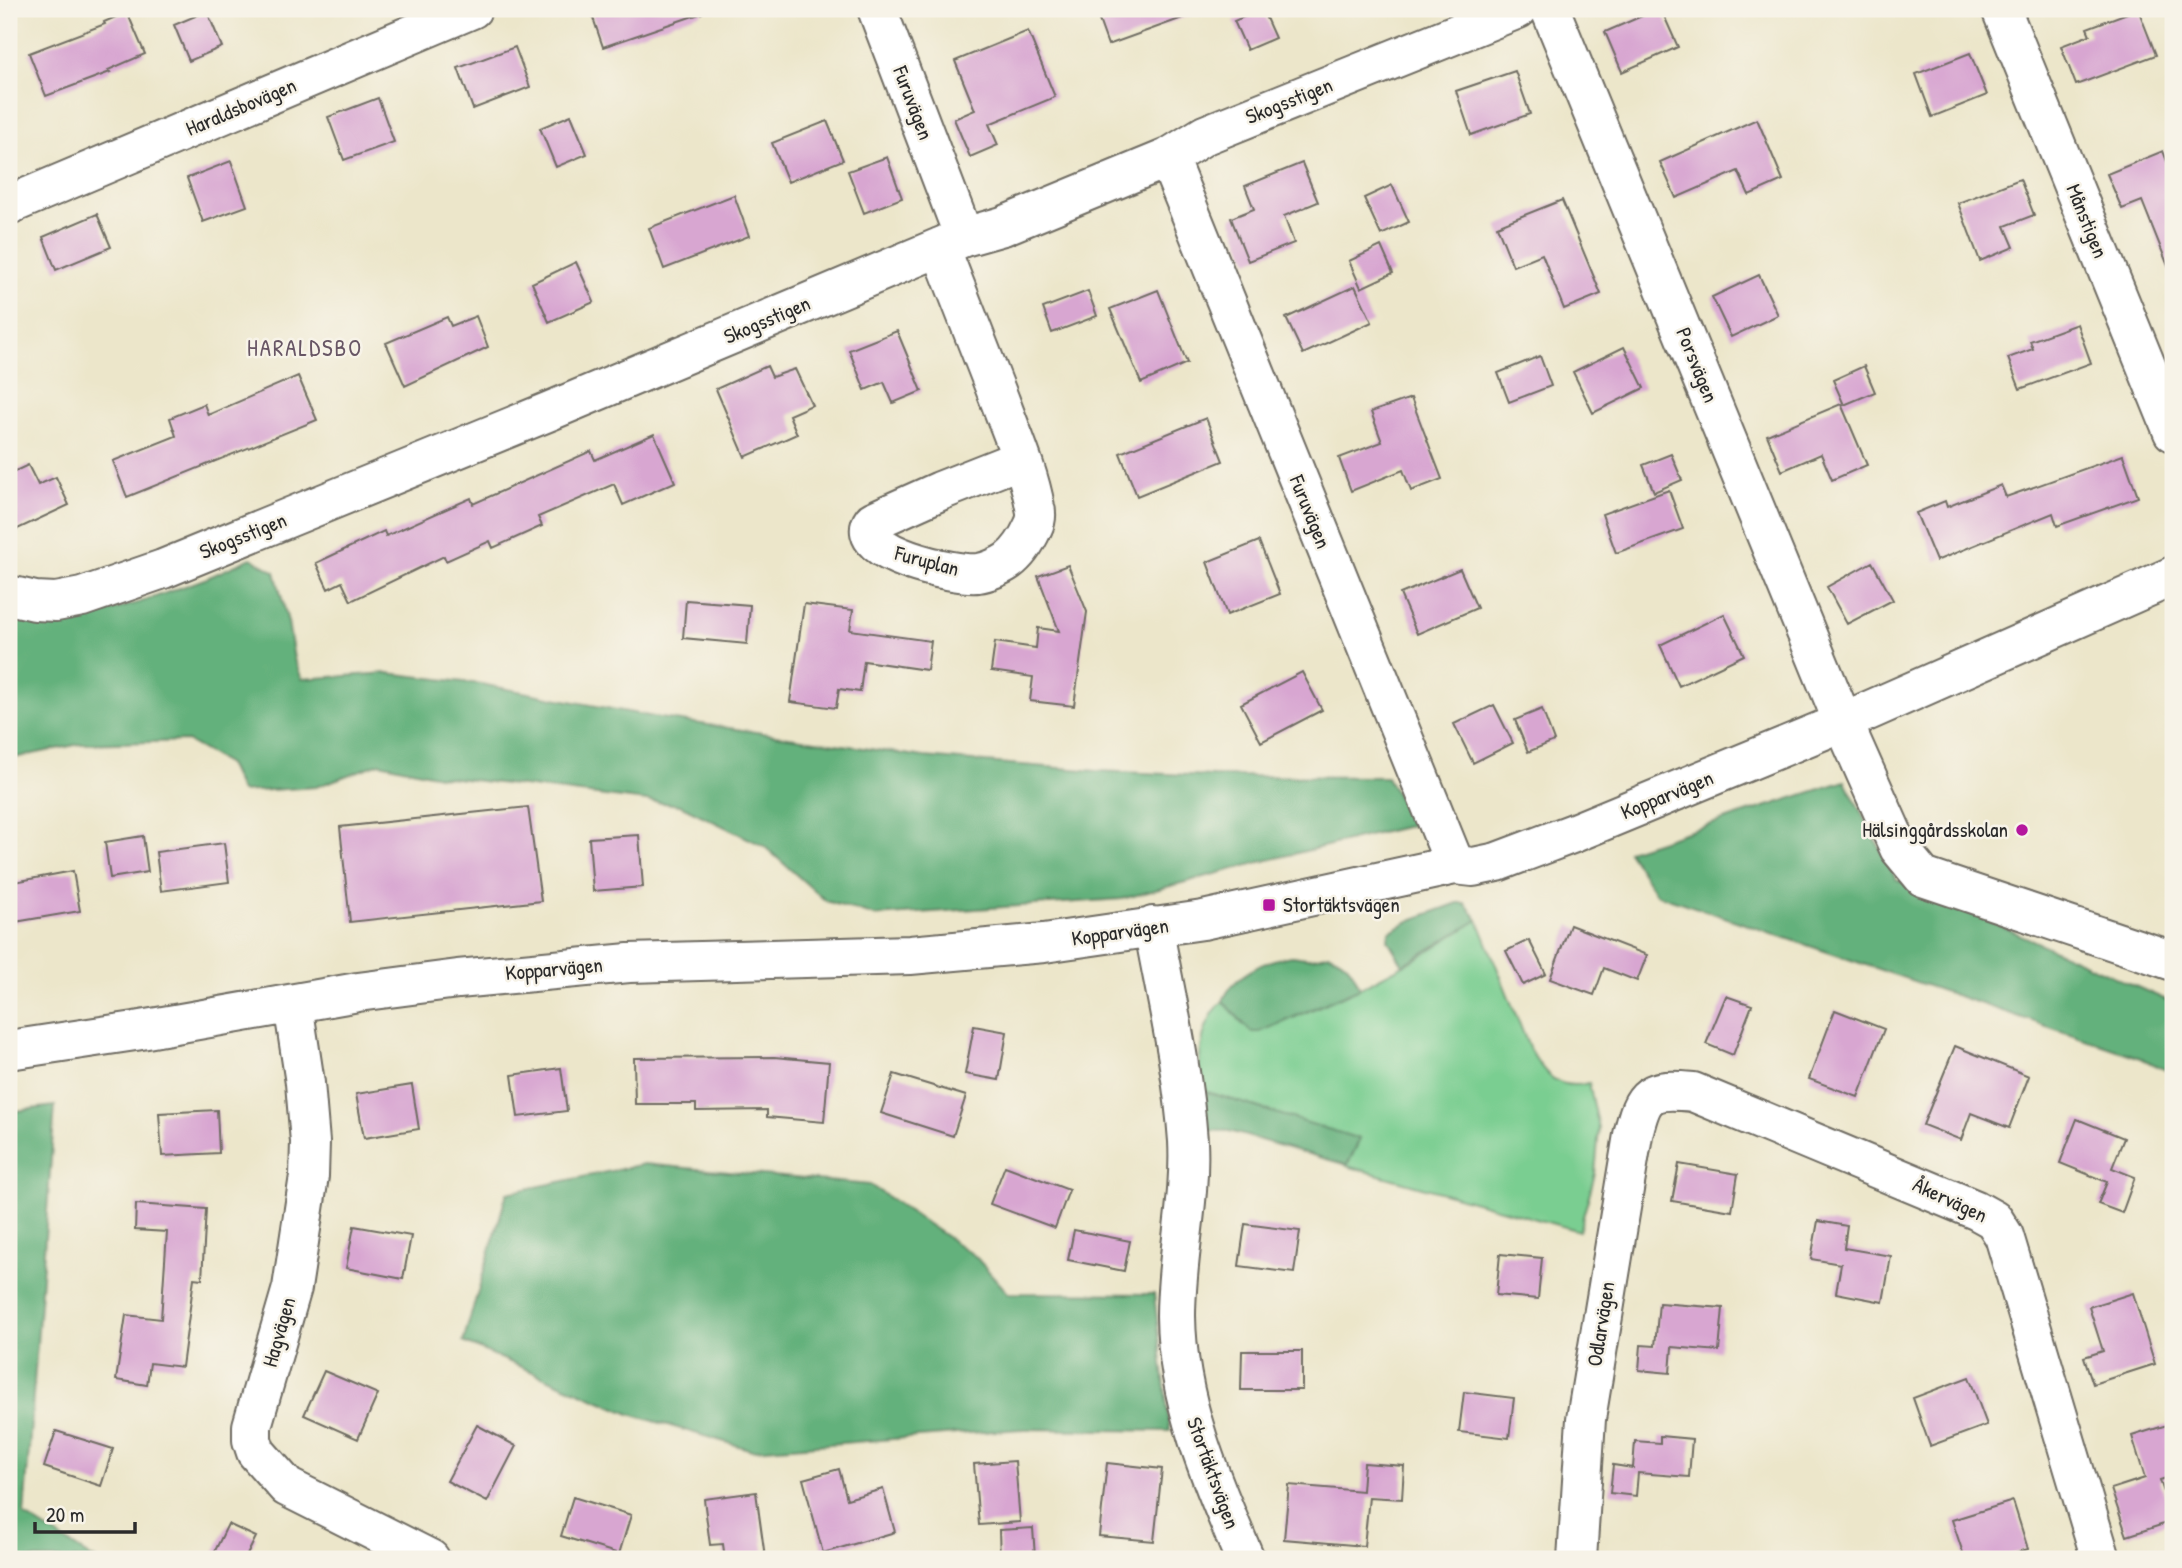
<svg xmlns="http://www.w3.org/2000/svg" width="2182" height="1568" viewBox="0 0 2182 1568" font-family="'Patrick Hand',sans-serif">
<rect width="100%" height="100%" fill="#f7f3e8"/>
<filter id="ink" filterUnits="userSpaceOnUse"><feTurbulence type="fractalNoise" baseFrequency=".0143" numOctaves="2"/><feDisplacementMap in="SourceGraphic" scale="14" xChannelSelector="R" yChannelSelector="G"/><feConvolveMatrix kernelMatrix="1 2 1 2 8 2 1 2 1" color-interpolation-filters="sRGB"/></filter>
<filter id="wash" filterUnits="userSpaceOnUse"><feTurbulence type="fractalNoise" baseFrequency=".00686" numOctaves="4" result="noise"/><feDisplacementMap in="SourceGraphic" scale="28" xChannelSelector="R" yChannelSelector="G"/><feGaussianBlur stdDeviation="1.57" result="paint"/><feColorMatrix in="noise" values="0 0 0 0 0 0 0 0 0 0 0 0 0 0 0 0 0 1.4 0 .05"/><feComposite in="paint" operator="in"/></filter>
<g filter="url(#wash)">
<rect width="100%" height="100%" fill="#ece6ca"/>
<!-- green -->
<path fill="#7ace91" stroke="#527c5e" stroke-width="2" d="M1478,920l52,130c16,25 27,41 59,33l10,46 -4,45 -16,57 -232,-65 13,-27 -163,-50c3,-31 2,-66 26,-88l7,5 12,18h38l80,-36 59,-31z"/>
<!-- forest -->
<path fill="#63b17b" stroke="#476e53" stroke-width="2" d="M251,558l24,14 13,50 6,37 8,20 86,-6 93,11 173,33 270,40 173,14 116,5 174,1 26,48 -149,36 -142,38 -247,17 -49,-15 -62,-55 -84,-41 -241,-29 -59,-13 -64,24 -75,5 -13,-28 -41,-23 -107,3 -71,15v-147l21,8 62,-4 49,-14 66,-24z
M1845,781l51,98 277,124v70l-35,-16 -482,-163 -28,-43z
M1458,903h7l13,17 -75,45 -15,-25 1,-8 22,-12z
M1329,954c19,7 24,16 31,34l-100,44h-9l-28,-31c10,-26 42,-41 68,-45 6,0 10,2 16,2 7,0 15,-2 22,-4z
M1197,1089l163,50 -13,26 -118,-34 -33,-1z
M55,1106l-31,409 70,44h-85v-447z
M644,1164l226,21 105,71 33,37 146,1 16,137 -149,-2 -269,21 -122,-36 -167,-72 44,-149z"/>
<g id="blocks">
<!-- building -->
<path fill="#d8a6d1" d="M590,9h111l1,4 -99,34z
M1095,9h104v3l-91,33z
M1262,9l13,29 -28,12 -13,-29z
M1658,9h3l17,38 -56,25 -17,-40z
M2138,9l18,46 -80,30 -15,-39 29,-11 -3,-7z
M207,11l15,36 -33,14 -15,-36z
M127,12l18,42 -37,16 2,2 -64,24 -17,-43 76,-29 -1,-2z
M1028,31l27,66 -66,27 9,21 -28,12 -16,-38 21,-9 -20,-49z
M515,47l15,40 -57,22 -15,-41z
M1970,53l17,42 -55,22 -16,-43z
M1515,71l15,43 -59,21 -15,-44z
M378,98l16,44 -50,18 -16,-43z
M571,115l16,39 -31,13 -16,-39z
M1757,119l26,61 -34,15 -11,-24 -62,27 -16,-36z
M827,121l16,39 -55,22 -16,-39z
M2163,151l10,26 -1,99 -30,-75 -20,8 -15,-35z
M887,157l15,41 -38,15 -16,-42z
M231,161l16,45 -44,16 -16,-44z
M1302,163l16,39 -34,14 10,27 -46,18 -17,-43 23,-9 -9,-23z
M2020,179l14,36 -29,11 9,21 -34,14 -22,-58z
M1392,185l17,37 -28,13 -17,-37z
M734,195l15,41 -85,33 -15,-41z
M1562,200l39,94 -37,15 -22,-55 -29,12 -16,-40z
M97,214l14,33 -55,23 -13,-33z
M1381,246l12,27 -32,15 -12,-27z
M576,262l18,40 -45,20 -17,-39z
M1759,275l19,40 -47,22 -19,-40z
M1355,286l17,36 -69,32 -17,-36z
M1158,290l29,73 -46,20 -31,-74z
M1088,291l9,25 -45,17 -9,-25z
M476,316l12,31 -83,39 -19,-43 61,-26 4,9z
M2077,324l14,39 -71,26 -12,-31 25,-9 -3,-8z
M897,331l25,60 -29,12 -9,-21 -19,8 -16,-40z
M1624,347l20,41 -51,25 -20,-41z
M1540,356l11,30 -42,16 -11,-29z
M767,366l5,11 23,-8 17,36 -23,10 8,19 -52,23 -29,-68z
M1864,366l11,26 -31,13 -11,-25z
M298,376l19,44 -190,77 -14,-36 63,-25 -6,-18 34,-14 4,11z
M1411,398l31,81 -31,12 -8,-21 -52,21 -12,-33 43,-16 -11,-30z
M1841,404l26,61 -35,15 -11,-26 -39,17 -15,-36z
M1206,418l17,43 -86,35 -17,-43z
M654,434l21,48 -52,23 -9,-21 -76,33 4,9 -49,22 -3,-7 -44,20 -2,-5 -93,45 -9,-19 -14,7 -12,-26 68,-32 2,5 85,-38 2,6 118,-53 4,9z
M1671,454l11,26 -28,12 -11,-27z
M2123,455l15,42 -81,29 -4,-13 -117,48 -20,-48 29,-12 2,6 54,-22 5,12z
M28,465l10,20 18,-8 13,28 -60,28v-59z
M1669,490l14,39 -67,24 -14,-39z
M1259,541l21,53 -53,21 -20,-53z
M1872,562l21,38 -46,24 -20,-37z
M1068,565l19,47 -13,94 -44,-5 3,-24 -42,-6 4,-29 41,6 2,-20 21,3 -21,-55z
M1460,569l17,39 -60,26 -17,-40z
M686,600l64,5 -3,39 -64,-6z
M804,604l49,6 -3,20 81,11 -4,29 -63,-9 -4,31 -21,-3 -3,19 -46,-6z
M1724,614l20,41 -65,31 -19,-41z
M1302,672l20,38 -61,32 -20,-38z
M1494,705l19,38 -40,20 -19,-39z
M1542,709l12,32 -26,11 -13,-32z
M528,807l13,94 -191,21 -10,-95z
M639,835l4,52 -50,4 -4,-53z
M143,836l5,36 -38,6 -5,-36z
M224,843l5,39 -68,9 -5,-39z
M73,871l7,40 -71,12v-40z
M1570,925l77,30 -10,26 -33,-13 -10,27 -44,-16z
M1529,940l17,34 -23,11 -17,-34z
M1726,996l26,9 -19,50 -27,-11z
M1835,1010l49,19 -26,68 -49,-18z
M974,1026l33,6 -8,48 -34,-6z
M1955,1046l74,30 -20,52 -38,-15 -10,27 -38,-15z
M774,1057l55,5 -5,60 -57,-5v-7l-71,1v-7h-61l-1,-46z
M561,1068l6,43 -49,6 -6,-42z
M894,1074l72,22 -13,40 -72,-23z
M412,1085l7,44 -55,9 -8,-44z
M217,1110l2,43 -57,3 -3,-43z
M2077,1119l47,19 -12,30 23,9 -13,36 -24,-9 9,-22 -47,-19z
M1679,1164l59,10 -6,37 -60,-10z
M1005,1166l64,24 -14,38 -65,-24z
M136,1204l70,5 -4,70 -8,-1 -12,89 -32,-4 -3,22 -31,-5 10,-65 35,4 6,-87 -32,-2z
M1818,1221l29,5 -3,22 47,8 -8,46 -47,-9 5,-29 -30,-5z
M1245,1224l55,7 -6,42 -55,-7z
M354,1226l57,10 -8,43 -57,-11z
M1074,1230l56,11 -6,30 -56,-11z
M1500,1254l42,4 -4,41 -42,-4z
M2133,1293l22,71 -62,20 -9,-27 19,-6 -14,-44z
M1659,1303l64,5 -4,43 -47,-4 -2,26 -31,-3 2,-25 14,1z
M1242,1351h60v39h-61z
M324,1371l54,23 -20,45 -54,-24z
M1969,1377l18,48 -57,21 -17,-48z
M1464,1392l50,6 -5,40 -50,-6z
M2173,1423v53l-13,4 13,41 -46,15 -16,-47 34,-11 -13,-42z
M477,1425l39,21 -29,56 -40,-21z
M56,1431l57,18 -12,37 -57,-19z
M1660,1436l32,3 -3,38 -51,-4 -2,23 -26,-3 3,-28 20,3 2,-27 25,2z
M1015,1461l5,61 -41,3 -5,-61z
M1107,1463l55,6 -8,72 -55,-5z
M1364,1463l40,3 -2,33 -33,-2 -5,49 -80,-7 5,-54 73,6z
M839,1469l8,30 36,-10 12,43 -72,21 -20,-74z
M756,1492l9,65 -40,2 -2,-15 -13,1 -6,-46z
M573,1497l58,18 -12,39 -58,-18z
M2013,1501l15,48 -32,10h-31l-13,-39z
M228,1524l28,13 -11,22h-34z
M1033,1528l2,29 -35,2 -1,-29z"/>
</g>
</g>
<g filter="url(#ink)">
<use href="#blocks" fill-opacity="0" stroke="#6f6c63" stroke-width="2"/>
<g fill="none" stroke-linecap="round" stroke-linejoin="round">
<!-- minor casing -->
<g stroke="#6f6c63" stroke-width="42">
<path id="minor" d="M877,9l87,228
M1550,9l293,713 56,126 24,29 250,84
M2001,9l172,423
M1168,158l287,707
M9,205l463,-196
M940,247c20,52 40,103 60,154 12,33 29,71 35,106 2,7 1,14 -2,20 -6,13 -14,26 -25,34 -7,5 -21,11 -30,12 -20,3 -128,-20 -105,-52l67,-30 81,-32
M9,595l26,6 21,1 26,-5 81,-28 387,-158 414,-174 39,-11 165,-68 37,-23 313,-126
M1153,926c13,71 30,143 35,215 3,59 -12,116 -12,175 1,86 36,166 69,243
M293,1004l12,79 5,59 -1,34 -17,112 -40,138v14l4,12 31,35 143,72
M9,1050l126,-19 223,-39 100,-13 171,-16 281,-8 134,-12 159,-23 252,-55 18,2 24,-5 77,-29 269,-111 330,-146
M1577,1559l9,-140 47,-284c10,-43 16,-47 60,-43l283,118 18,10 10,16 97,323"/>
</g>
<!-- minor -->
<use href="#minor" stroke="#fff" stroke-width="38"/>
</g>
</g>
<!-- markers -->
<g fill="#b5179e" stroke="#f7f3e8" stroke-width="2.5">
<circle cx="2022" cy="830" r="7"/>
<rect x="1262" y="898" width="14" height="14" rx="3.5"/>
</g>
<g text-anchor="middle" stroke-width="5" stroke-linejoin="round" paint-order="stroke">
<!-- street labels -->
<g font-size="21" fill="#2b2b2b" stroke="#f7f3e8">
<text transform="translate(1289 101) rotate(-22)" y="7">Skogsstigen</text>
<text transform="translate(913 103) rotate(69)" y="7">Furuvägen</text>
<text transform="translate(241 107) rotate(-23)" y="7">Haraldsbovägen</text>
<text transform="translate(2087 221) rotate(68)" y="7">Månstigen</text>
<text transform="translate(767 320) rotate(-23)" y="7">Skogsstigen</text>
<text transform="translate(1697 365) rotate(68)" y="7">Porsvägen</text>
<text transform="translate(1310 512) rotate(68)" y="7">Furuvägen</text>
<text transform="translate(243 536) rotate(-22)" y="7">Skogsstigen</text>
<text transform="translate(927 561) rotate(15)" y="7">Furuplan</text>
<text transform="translate(1667 795) rotate(-22)" y="7">Kopparvägen</text>
<text transform="translate(1120 932) rotate(-8)" y="7">Kopparvägen</text>
<text transform="translate(554 969) rotate(-5)" y="7">Kopparvägen</text>
<text transform="translate(1950 1200) rotate(25)" y="7">Åkervägen</text>
<text transform="translate(1601 1324) rotate(-81)" y="7">Odlarvägen</text>
<text transform="translate(279 1332) rotate(-74)" y="7">Hagvägen</text>
<text transform="translate(1213 1473) rotate(70)" y="7">Stortäktsvägen</text>
</g>
<!-- poi labels -->
<g font-size="21" fill="#2b2b2b" stroke="#f7f3e8" text-anchor="end">
<text x="2008" y="837">Hälsinggårdsskolan</text>
<text x="1283" y="912" text-anchor="start">Stortäktsvägen</text>
</g>
<!-- neighbourhood labels -->
<g font-size="23" letter-spacing="2" fill="#685665" stroke="#f7f3e8">
<text x="305" y="356">HARALDSBO</text>
</g>
</g>
<!-- margin -->
<rect width="2182" height="1568" fill="none" stroke="#f7f3e8" stroke-width="35"/>
<!-- scale -->
<path d="M35 1522v10h100v-10" fill="none" stroke="#2b2b2b" stroke-width="3.5"/>
<text x="46" y="1522" font-size="21" fill="#2b2b2b" stroke="#f7f3e8" stroke-width="5" paint-order="stroke">20 m</text>
</svg>
